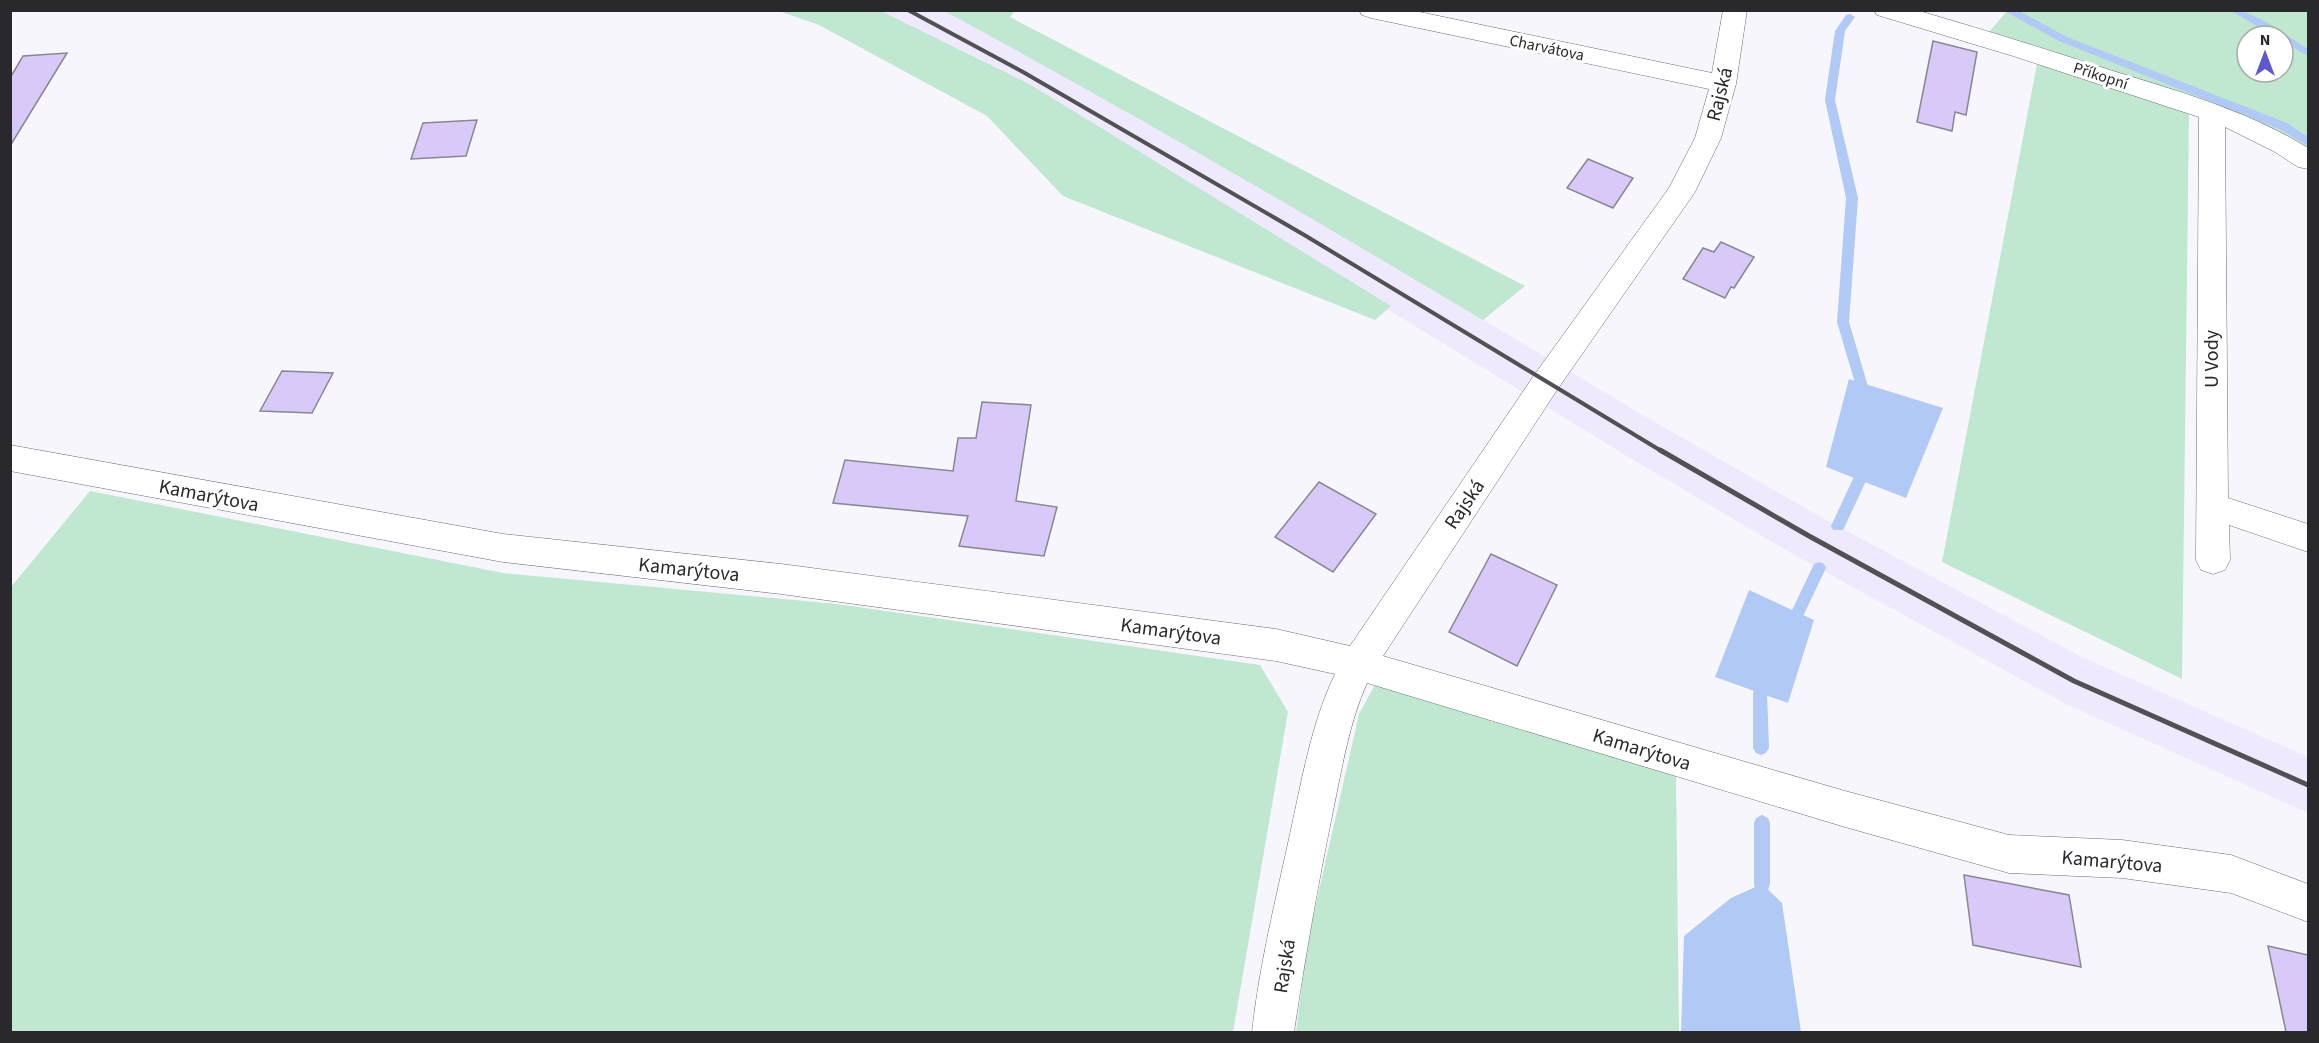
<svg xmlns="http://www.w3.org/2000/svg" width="2319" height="1043" viewBox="0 0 2319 1043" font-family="'Source Sans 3',sans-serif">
<rect width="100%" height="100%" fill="#f8f6fd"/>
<!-- built -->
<path fill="#efe9fd" d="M869,11h75l94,50 283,162 337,201 163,93 261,140 226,100v56l-242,-109 -270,-148 -166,-98 -339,-208z"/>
<!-- green -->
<path fill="#c0e7d0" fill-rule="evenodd" d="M779,11h102l150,74 360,221 -16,14 -312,-124 -76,-80 -168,-91z
M944,11h71l-5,6 515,269 -42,34c-178,-106 -357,-211 -539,-309z
M2007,11h301v140l-41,-25 -51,-19 -227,-75zM2247,36h36v36h-36z
M2037,64l152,48 -7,567 -240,-117z
M90,491l413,82 334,31 423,61 28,47 -55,320h-1222v-445z
M1377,681l299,92 3,259h-383l12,-93 51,-225z"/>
<!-- water -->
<path fill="#b0c9f5" d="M1849,379l94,29 -37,90 -80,-31z
M1749,590l65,30 -26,83 -73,-26z
M1762,884l20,19 19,129h-120l3,-96 47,-38z"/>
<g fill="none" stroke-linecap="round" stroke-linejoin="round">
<!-- stream -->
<path fill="#b0c9f5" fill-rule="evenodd" d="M2003,10h14l50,27 220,86 21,14v9l-29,-17 -220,-88z
M2230,10c25,0 57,26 78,39v7l-25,-14v-6h-10z
M1850,14l5,3 -10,14 -10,69 23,98 -9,124 23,78 -6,5 -6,-5 -23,-78 9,-124 -21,-98 10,-69 11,-16z
M1866,461l5,1 2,4 -28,60 -2,4h-10l-2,-4 28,-60 2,-4z
M1819,562l5,2 2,4 -31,65 -5,2 -5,-2 -2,-4 2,-4 29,-61z
M1768,670l5,2 2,5 -8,16 2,55 -3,5 -5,2 -5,-2 -3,-5v-55l10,-21z
M1762,815l6,3 2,5v61l-2,6 -6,2 -6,-2 -2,-6v-61l2,-5z"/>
</g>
<!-- building -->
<path fill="#d8c9f9" stroke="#898691" stroke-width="1.5" d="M1933,41l44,11 -11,63 -11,-3 -3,19 -35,-9z
M67,53l-57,93v-68l13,-22z
M477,120l-11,36 -55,3 12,-36z
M1588,159l45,19 -20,30 -46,-20z
M1721,242l33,15 -20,31 -3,-1 -6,11 -42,-19 20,-31 11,4z
M282,371l51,2 -21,40 -52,-2z
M982,402l49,3 -15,96 41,6 -13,49 -85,-10 9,-30 -135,-13 12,-43 108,11 5,-33h18z
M1319,482l57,32 -43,58 -58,-35z
M1491,554l66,31 -40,81 -68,-34z
M1964,875l105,20 12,72 -108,-22z
M2268,946l40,9v77h-22z"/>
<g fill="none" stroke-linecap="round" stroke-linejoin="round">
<!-- minor casing -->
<g stroke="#6d6a74" stroke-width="1">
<path id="minor" d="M1359,10h51l302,63 11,-63h24l-11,74 -15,54 -26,54 -138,198 -174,266 462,135 164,44 113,5 109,15 77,29v38l-77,-29 -109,-15 -113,-5 -164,-46 -478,-144c-18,40 -25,85 -34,128 -15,73 -28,147 -39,221h-42c7,-66 24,-133 38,-198 12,-54 21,-110 45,-160l-59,-13 -495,-67 -278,-32 -493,-91v-26l493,89 278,30 495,65 74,17 185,-272 134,-186 26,-50 14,-49 -338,-71 -9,-3z
M1874,10h42c66,19 132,40 197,61 68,21 135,40 195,77v21l-10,-2 -23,-15 -50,-25 3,371 80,26v28l-79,-27 1,35 -5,10 -12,4 -12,-4 -5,-10 3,-443 -186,-61 -136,-41z"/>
</g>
<!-- minor -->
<use href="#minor" fill="#fff" fill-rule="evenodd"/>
<!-- rail-far1 -->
<path stroke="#515055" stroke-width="4" d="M908,10l115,62 283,164 357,216"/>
<!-- rail -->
<path stroke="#515055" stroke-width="5" d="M1660,450l149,86 265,145 234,104"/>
</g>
<g text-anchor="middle" stroke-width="6" stroke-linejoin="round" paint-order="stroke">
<!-- far-street labels -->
<g font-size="16" fill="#29282c" stroke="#fff">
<text transform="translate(1547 47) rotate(12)" y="6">Charvátova</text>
<text transform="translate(2101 75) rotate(18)" y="6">Příkopní</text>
</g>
<!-- street labels -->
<g font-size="20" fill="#29282c" stroke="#fff">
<text transform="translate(1719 94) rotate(-76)" y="7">Rajská</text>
<text transform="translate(2211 359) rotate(-90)" y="7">U Vody</text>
<text transform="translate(209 495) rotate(11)" y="7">Kamarýtova</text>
<text transform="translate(1464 504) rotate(-56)" y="7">Rajská</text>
<text transform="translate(689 569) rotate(6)" y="7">Kamarýtova</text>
<text transform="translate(1171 631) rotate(8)" y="7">Kamarýtova</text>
<text transform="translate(1642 749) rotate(17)" y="7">Kamarýtova</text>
<text transform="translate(2112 861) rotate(5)" y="7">Kamarýtova</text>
<text transform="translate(1284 966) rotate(-81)" y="7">Rajská</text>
</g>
</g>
<!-- border -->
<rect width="2319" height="1043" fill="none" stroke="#29282c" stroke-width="24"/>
<!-- north arrow -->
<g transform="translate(2265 54)"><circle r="28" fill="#ffffff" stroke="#a9a9ab" stroke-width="1.5"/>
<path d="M0-4.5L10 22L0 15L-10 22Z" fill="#5d57d0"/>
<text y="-9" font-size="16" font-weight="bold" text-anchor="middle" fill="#29282c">N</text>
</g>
</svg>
